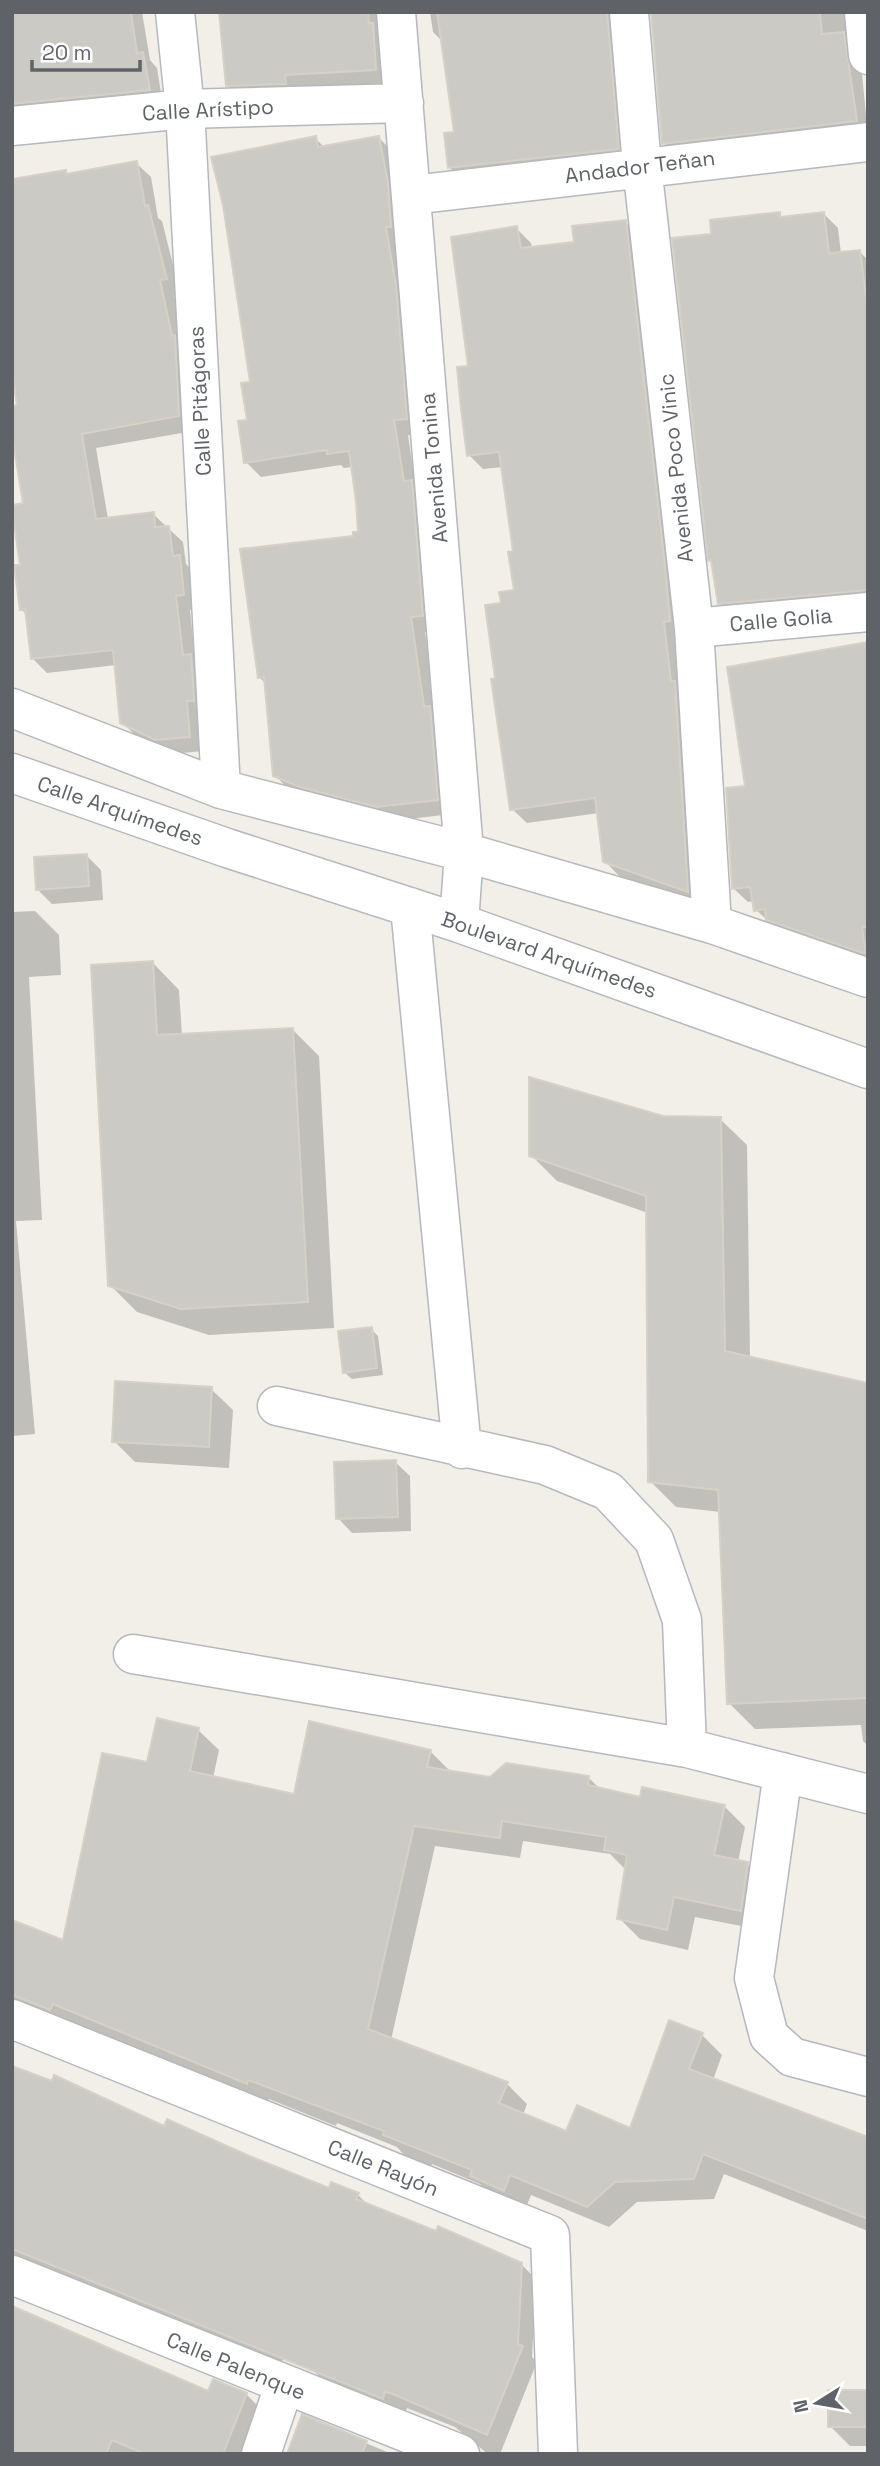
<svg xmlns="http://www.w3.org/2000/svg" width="880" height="2466" viewBox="0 0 880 2466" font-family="'Space Grotesk',sans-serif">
<rect width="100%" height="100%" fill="#f1efe8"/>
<!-- shadow -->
<path fill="#0003" d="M12,12h130l8,48 7,8 6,37 -151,21z
M228,12h151l10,72 -91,5 -56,10 -15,-14z
M430,12h198l4,151 -168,19 -15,-15 7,-33 -12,-91 -11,-11z
M653,12h203l12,124 -190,22 -14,-15z
M315,138l10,10 54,-10 15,15 27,281 -13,1 29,196 -12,1 27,182 -60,7 -102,-30 -15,-16 -8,-90 -8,-8 101,-144 -7,-66 -9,1 -3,-3 -80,12 -15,-15 6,-79z
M136,163l15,14 7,41 4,3 18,72 -6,2 11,52 8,84 -97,17 12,71 45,-5 30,28 3,22 8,8 4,37 -8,1 14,141 -33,3 -34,-17 -15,-15 -6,-57 -69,8 -14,-14 -5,-43 -7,-7 4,-104 -9,-56 -4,-4v-37l7,-2 46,-234 4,3z
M779,214l5,5 40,-5 14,14 3,26 18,-3 9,9v346l-134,12 -15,-15 -5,-40 -4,-3 3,-325z
M625,222l15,14 62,669 -83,-29 -14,-15 -6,-48 -72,10 -15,-14 -15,-129 6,-75 13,-14 -1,-38 -12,-86 -20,2 -14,-14 1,-87 46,-140 15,15 1,5 44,-5z
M868,644v319l-86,-30 -26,-23 -2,-9 -6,1 -15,-14 14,-101z
M87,856l14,14 2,30 -51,4 -15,-15z
M35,911l24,24 2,40 -32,2 13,243 -26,1 19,213 -23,2v-524z
M153,963l26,27 3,46 111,-6 26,26 15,272 -125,7 -72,-23 -27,-27z
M663,1118l57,1 27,26 3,213 118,26v362l-5,-5 -2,-16 -106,4 -26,-26 -8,-191 -45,-5 -26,-26 -2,-268 -91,-32 -26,-26z
M371,1329l7,7 5,39 -31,4 -8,-7z
M211,1389l22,21 -4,58 -94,-6 -21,-21z
M395,1462l15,14 1,55 -59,2 -14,-15z
M198,1730l21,20 -6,28 83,18 134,-45 22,22 39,6 98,-1 11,11 41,10 83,7 21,21 -7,35 9,2 21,21 -6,45 -67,-13 -7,33 -48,-11 -21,-21 8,-47 -17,-17 -87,-13 -3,17 -85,-12 -44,194 116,44 20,20 -4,11 44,18 64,-3 71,-95 20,20 -9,25 155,58v93l-144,-57 -10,25 -77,3 -28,25 -78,-32 -6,15 -32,-13 -13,-13 -48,-20 -1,2 -26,-10 -8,-9 -60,-24 -1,3 -67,-27 -2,4 -255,-96v-86l52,22 85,-179z
M12,2068l153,61 3,-8 162,69 28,5 11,11 152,58 15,15 -4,78 5,5 -37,92h-12l-33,-27 -48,-19 -3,8 -76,-31 -14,-14 -31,-12 -3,7 -268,-109z
M868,2392v54h-18l-20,-20z
M209,2394h37l15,15 -17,45h-232z
M303,2417l89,37h-103z"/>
<!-- building -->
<path fill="#cccac5" stroke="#d6d1c6" stroke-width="2" d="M12,12h119l6,41 6,-1 7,38 -138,14z
M219,12h149l1,11h4l3,47 -91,5 1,9 -60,2z
M437,12h170l12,137 -171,19 -4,-35 10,-1z
M651,12h169l2,22 22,-2 13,89 -195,23z
M316,136l2,11 61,-11 9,47 3,44h-5l10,59 11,133 -13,1 10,61 8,-1 11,136 -12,1 13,89h6l8,94 -62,7 -76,-20 -27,-11 -9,-99 -6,1 -18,-129 113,-13v-4h5l-2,-31 -7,-50 -22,3v-4l-83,13 -6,-42 9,-1 -6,-37 9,-1 -27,-177 -12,-48z
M137,161l8,45 3,-1 19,74 -7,1 12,56 3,-1 4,81 -97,18 14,85 58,-7 1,15 14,-1 4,30 7,-1 4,40 -8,1 7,59 8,-1 2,25 1,22h-7l3,36 -35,3 -35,-17 -7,-73 -82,9 -6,-50 -5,1 -6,-45h6l-8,-55v-5l11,-2 -11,-67v-30l5,-1 -5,-32v-194l54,-9v4z
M780,212v5l44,-5 5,41 31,-3 8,61v279l-150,14 -7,-44 -3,1 -36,-323 39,-4 -1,-14z
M626,220l39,346 5,55 -6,1 7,59h4l13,211 -85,-30 -8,-64 -85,12 -19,-131 4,-1 -10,-73 16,-2 -2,-11 15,-2 -6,-38 5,-1 -14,-99 -32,4 -6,-47 -4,-42 11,-1 -17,-129 66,-11 4,22 53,-6 -2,-16z
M868,642v285h-6l4,27 -100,-34 -1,-11 -11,2 -4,-24 -18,2 -6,-101 19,-2 -18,-119z
M87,854l2,32 -53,4 -2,-33z
M153,961l4,74 136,-7 15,274 -127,7 -73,-23 -17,-321z
M529,1077l134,39 58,1 4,234 143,32v315l-141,6 -9,-214 -70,-8 -2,-286 -117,-40z
M372,1327l5,41 -34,5 -5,-42z
M115,1381l97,6 -3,60 -97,-5z
M396,1460l2,57 -62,2 -2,-57z
M157,1718l42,10 -9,43 104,23 15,-73 122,29 -4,17 63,10 16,-14 83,13 -1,9 52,12 2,-10 83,18 -11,50 34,7 -7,49 -67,-14 -7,33 -50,-11 10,-64 -23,-5 2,-13 -104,-16 -2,17 -86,-12 -46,203 140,53 -9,21 67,28 11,-26 53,23 39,-108 34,13 -14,36 179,68v82l-165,-65 -9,25 -79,3 -28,25 -77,-32 -6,16 -34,-15 2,-6 -89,-35 1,-4 -136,-51 -1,4 -194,-80 -3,6 -38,-15v-75l51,20 39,-187 45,9z
M12,2066l40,15 2,-6 110,51 3,-7 80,36 82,33 2,-6 28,11 -3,6 80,32 2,-5 84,37 -4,81 5,2 -36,89 -94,-41 -8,-2 -2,7 -371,-150z
M12,2306l196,85 5,-12 34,14 -24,61h-78l-33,-14 -6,14h-94z
M828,2390h40v37h-40z
M302,2414l65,27 -5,13h-75z"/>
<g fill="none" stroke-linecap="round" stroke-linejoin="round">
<!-- minor casing -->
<g stroke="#b5b8bc" stroke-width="41">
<path id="minor" d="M175,12l10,97 36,680
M396,12l68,840 -5,71
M629,12l13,154 52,462 18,296
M864,12l4,43
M12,126l173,-17 219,-6
M412,195l456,-53
M694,628l174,-16
M12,708l209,81 243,63 248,72 156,54
M12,773l215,75 232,75 409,146
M410,907l52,542
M277,1406l268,59 63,26 46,49 28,80 5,128
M133,1654l554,94 181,46
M783,1772l-29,206 15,58 23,21 76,20
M12,2019l538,216 8,219
M12,2275l448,179
M261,2454l23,-68"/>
</g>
<!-- minor -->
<use href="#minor" stroke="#fff" stroke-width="38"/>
</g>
<g text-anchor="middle" stroke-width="5" stroke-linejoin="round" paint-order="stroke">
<!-- street labels -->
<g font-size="21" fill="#5f6368" stroke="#fff">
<text transform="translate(208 110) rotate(-3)" y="7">Calle Arístipo</text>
<text transform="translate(640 167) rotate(-7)" y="7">Andador Teñan</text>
<text transform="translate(200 401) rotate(-93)" y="7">Calle Pitágoras</text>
<text transform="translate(434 468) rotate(-95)" y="7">Avenida Tonina</text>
<text transform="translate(676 468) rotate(-96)" y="7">Avenida Poco Vinic</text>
<text transform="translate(781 620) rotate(-5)" y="7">Calle Golia</text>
<text transform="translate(120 811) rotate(19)" y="7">Calle Arquímedes</text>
<text transform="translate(549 955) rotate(19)" y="7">Boulevard Arquímedes</text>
<text transform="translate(383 2168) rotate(22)" y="7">Calle Rayón</text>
<text transform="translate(236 2366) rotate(22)" y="7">Calle Palenque</text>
</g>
</g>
<!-- border -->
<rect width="880" height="2466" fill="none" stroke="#5f6368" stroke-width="28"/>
<!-- north arrow -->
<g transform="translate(817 2403) rotate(259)" stroke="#ffffff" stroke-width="5" paint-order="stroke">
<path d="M0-5L12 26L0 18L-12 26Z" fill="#5f6368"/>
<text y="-10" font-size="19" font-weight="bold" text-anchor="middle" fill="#5f6368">N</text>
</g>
<!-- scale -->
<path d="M32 60v10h108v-10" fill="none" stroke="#5f6368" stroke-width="3.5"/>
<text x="42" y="60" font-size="21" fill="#5f6368" stroke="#ffffff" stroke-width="5" paint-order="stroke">20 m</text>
</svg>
